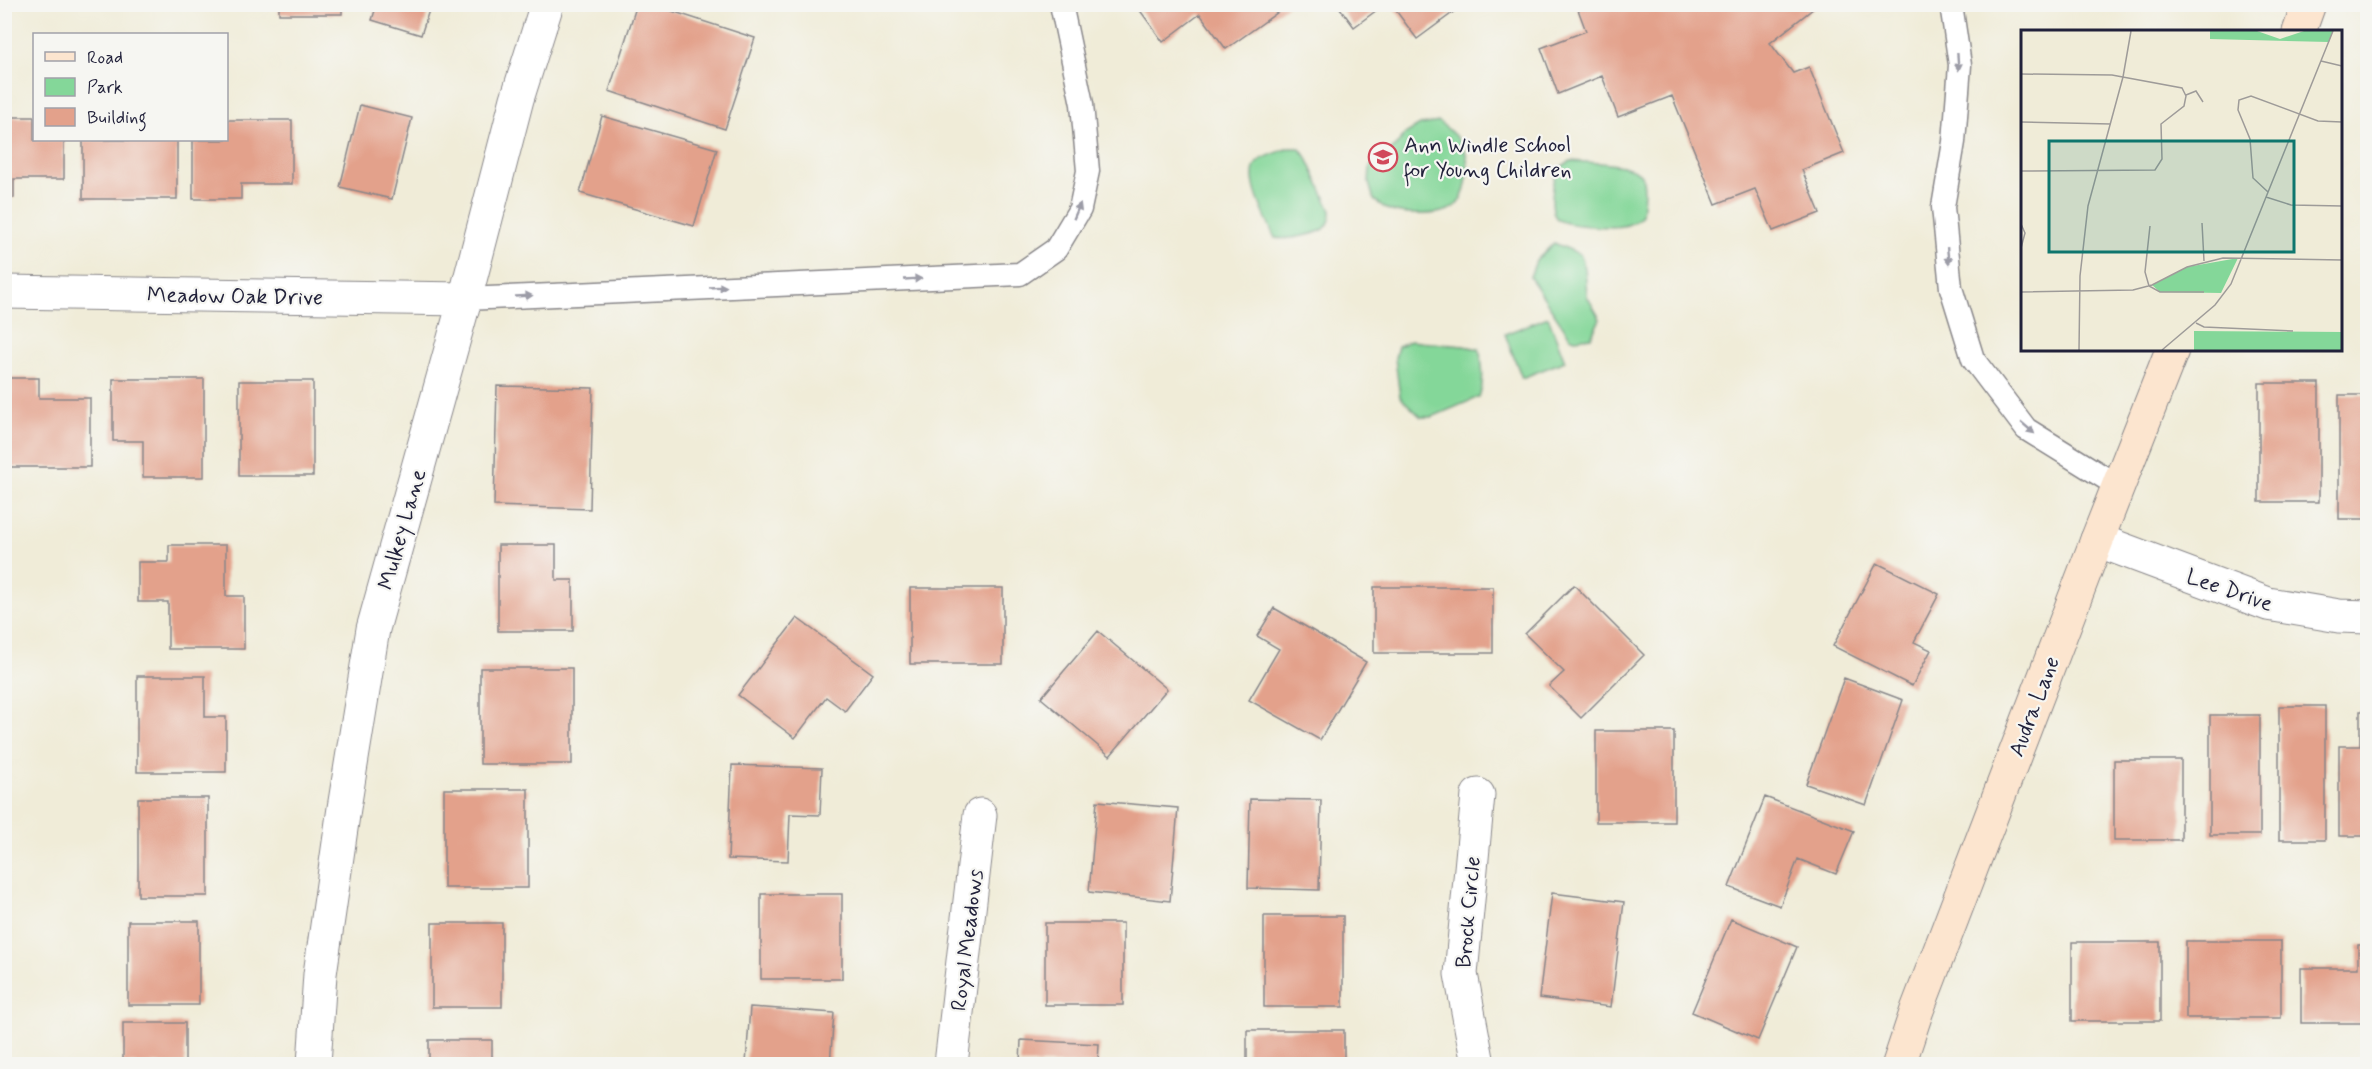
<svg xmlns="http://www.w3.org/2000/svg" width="2372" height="1069" viewBox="0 0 2372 1069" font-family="Mynerve,sans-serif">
<rect width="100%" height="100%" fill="#f6f6f2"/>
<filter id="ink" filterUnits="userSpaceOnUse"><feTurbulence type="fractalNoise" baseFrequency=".0167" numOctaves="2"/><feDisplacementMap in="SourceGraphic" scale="12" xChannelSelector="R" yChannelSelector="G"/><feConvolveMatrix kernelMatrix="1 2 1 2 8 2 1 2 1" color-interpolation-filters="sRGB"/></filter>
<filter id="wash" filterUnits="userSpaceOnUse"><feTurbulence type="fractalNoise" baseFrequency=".008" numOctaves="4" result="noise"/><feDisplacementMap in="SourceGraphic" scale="24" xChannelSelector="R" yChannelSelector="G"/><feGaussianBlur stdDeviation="1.35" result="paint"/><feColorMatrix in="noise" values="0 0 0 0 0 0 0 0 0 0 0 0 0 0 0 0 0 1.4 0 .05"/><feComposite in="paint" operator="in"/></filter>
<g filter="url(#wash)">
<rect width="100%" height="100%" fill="#f0ecd8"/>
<!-- green -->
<path fill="#84d799" stroke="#537c6a" stroke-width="1.5" d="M1439,122c24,17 33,32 27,62 -1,8 -6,19 -13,24 -15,8 -48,8 -64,2 -5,-2 -10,-7 -15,-10l-5,-17 1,-16 24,-19 11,-14 15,-9z
M1289,148h10l7,8 25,55c0,6 -1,13 -7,18 -10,6 -37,11 -49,9 -7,-16 -34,-65 -16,-77 8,-6 21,-9 30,-13z
M1571,161c16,2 65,1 71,16 4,10 1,27 0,38 -5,6 -11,10 -20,11 -11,2 -58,0 -65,-7 -8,-9 -5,-35 0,-46 3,-6 7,-9 14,-12z
M1554,243l26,11 5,14 2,28 13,23 -9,18 -16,2 -5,-2 -40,-60 6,-16z
M1548,317l17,44 -43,17 -17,-44z
M1410,341l54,5 15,3c4,16 6,32 0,48l-47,20h-11l-21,-20 -5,-39 3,-12z"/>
<g id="blocks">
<!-- building -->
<path fill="#e3a18b" d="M279,4h63v10h-63z
M377,4h54l-10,31 -49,-15z
M637,4h13l105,34 -30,91 -116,-38z
M1337,4h48l-31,23z
M1391,4h60l4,7 -38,28z
M1576,4h243l-49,39 23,30 16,-6 35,86 -42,17 18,43 -47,18 -18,-42 -39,15 -44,-108 -54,21 -16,-41 -44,18 -17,-46 45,-17z
M1136,5h152l-62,44 -26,-35 -37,28z
M360,105l52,13 -20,81 -52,-12z
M602,116l115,33 -23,77 -114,-33z
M4,117h30v23h30v39h-50v19h-10z
M226,120h66v64h-51v15h-48v-59h33z
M83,140h94v59h-94z
M4,378h35v20h51v69h-86z
M113,379h91v98h-61v-36h-30z
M239,381h74v95h-74z
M2259,383h60v119h-60z
M497,386l96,2 -3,121 -96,-3z
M2339,395h29v124h-29z
M169,545h57v51h18v53h-76v-47h-30v-40h31z
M498,545h58v35h17v51h-75z
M1877,563l62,31 -25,48 17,8 -19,36 -79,-40z
M1574,585l70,70 -63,63 -32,-32 15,-14 -39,-38z
M1374,587h119v66h-119z
M910,588h93v76h-93z
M1274,608l92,54 -46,78 -71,-40 30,-51 -22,-13z
M797,618l76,56 -28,37 -19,-14 -31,41 -57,-43z
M1098,631l69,58 -57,67 -69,-58z
M480,668h92v96h-92z
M137,676h68v41h21v55h-89z
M1844,678l59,22 -37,105 -60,-21z
M2279,706h46v134h-46z
M2360,711h8v125h-29v-90h21z
M2210,715h50v120h-50z
M1596,731h78v91h-78z
M2114,760h67v80h-67z
M732,765l90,3 -2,47 -30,-1 -2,47 -60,-2z
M444,789h84v99h-84z
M1765,797l89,34 -18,43 -38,-15 -18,47 -51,-19z
M138,798h70v98h-70z
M1250,799l71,1 -2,90 -71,-2z
M1097,801l81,7 -8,93 -81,-9z
M1552,893l72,9 -13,105 -72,-9z
M761,894h81v85h-81z
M1264,916h79v91h-79z
M1731,919l66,28 -39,93 -66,-28z
M128,921h71v84h-71z
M432,923h70v84h-70z
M1045,923h78v82h-78z
M2186,941h95v77h-95z
M2072,942h88v79h-88z
M2358,945h10v78h-67v-55h57z
M750,1007l84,6 -4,51h-84z
M123,1023h62v41h-62z
M1247,1030h97v34h-97z
M429,1040h63v24h-63z
M1021,1040l78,4 -1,20h-78z"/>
</g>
</g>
<g filter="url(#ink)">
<use href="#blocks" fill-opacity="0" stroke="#89878a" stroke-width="1.5"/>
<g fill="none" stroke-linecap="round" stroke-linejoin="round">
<!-- lane casing -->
<g stroke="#89878a" stroke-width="25">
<path id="lane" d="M1951,4l9,61 -6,77 -11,65 8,81 22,71 53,70 92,57
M465,299l555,-25 36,-25 24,-40 8,-38 -6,-67 -21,-100"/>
</g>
<!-- street casing -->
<g stroke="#89878a" stroke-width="35">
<path id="street" d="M4,292l461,7
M2097,540l171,64 71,12 29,1
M314,1064l6,-90 24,-166 29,-179 92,-330 52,-200 30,-95
M951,1064l29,-249
M1478,1064l-17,-90 17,-179"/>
</g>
<!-- secondary casing -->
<g stroke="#89878a" stroke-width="35">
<path id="secondary" d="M2299,32l10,-28
M1899,1064l18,-54 180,-470 75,-190"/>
</g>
<!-- lane -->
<use href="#lane" stroke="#fff" stroke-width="22"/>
<!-- street -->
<use href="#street" stroke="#fff" stroke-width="33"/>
<!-- secondary -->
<use href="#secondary" stroke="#fce5cf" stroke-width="33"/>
</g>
<!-- one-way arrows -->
<defs><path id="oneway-solid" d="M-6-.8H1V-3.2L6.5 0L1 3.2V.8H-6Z" transform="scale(1.5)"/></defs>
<g fill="#9c9ca7">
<use href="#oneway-solid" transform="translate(1958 62) rotate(86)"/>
<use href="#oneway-solid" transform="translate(1077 211) rotate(-67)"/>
<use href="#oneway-solid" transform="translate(1948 256) rotate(84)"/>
<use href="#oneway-solid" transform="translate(913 279) rotate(-3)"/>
<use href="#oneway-solid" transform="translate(718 287) rotate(-3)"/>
<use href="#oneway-solid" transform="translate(524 296) rotate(-3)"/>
<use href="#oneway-solid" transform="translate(2028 428) rotate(41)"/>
</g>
</g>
<!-- icons -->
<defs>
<g id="school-ring" transform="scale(1.5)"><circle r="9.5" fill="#f6f6f2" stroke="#d1495b" stroke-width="1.5"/><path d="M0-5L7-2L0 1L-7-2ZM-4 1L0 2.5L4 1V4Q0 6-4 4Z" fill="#d1495b"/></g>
</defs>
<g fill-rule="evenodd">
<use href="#school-ring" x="1383" y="157"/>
</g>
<g text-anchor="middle" stroke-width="4.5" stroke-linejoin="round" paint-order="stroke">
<!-- poi labels -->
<g font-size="22" fill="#22223b" stroke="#f6f6f2" text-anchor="start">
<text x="1404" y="152">Ann Windle School<tspan x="1404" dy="25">for Young Children</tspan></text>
</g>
<!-- street labels -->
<g font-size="22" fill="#22223b" stroke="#f6f6f2">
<text transform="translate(235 295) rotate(1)" y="8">Meadow Oak Drive</text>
<text transform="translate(401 529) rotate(-74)" y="8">Mulkey Lane</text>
<text transform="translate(2230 589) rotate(19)" y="8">Lee Drive</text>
<text transform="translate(2033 706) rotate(-69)" y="8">Audra Lane</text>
<text transform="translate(1467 912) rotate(-85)" y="8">Brock Circle</text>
<text transform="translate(966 940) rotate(-83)" y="8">Royal Meadows</text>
</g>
</g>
<!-- overview -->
<g transform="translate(2021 30)">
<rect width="321" height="321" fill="#f0ecd8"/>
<path d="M189,1h47l23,8 24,-8h29l-4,11 -119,-3zM217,228l-17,35 -61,-1 -8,-7 35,-18zM173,301l148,1v18h-148z" fill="#84d799"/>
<path fill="none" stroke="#9e9b99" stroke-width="1.5" d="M300,31l21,5M0,44l91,1 70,13 4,8 -2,10 -23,18 1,35 -7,11 -134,1M165,65l10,-4 7,11M0,92l90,2M247,162l-15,-14 -3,-39 -12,-29 1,-10 12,-4 67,25 24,1M245,167l25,8 51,1M181,193l2,38M0,194l4,9 -4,15M129,196l-5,46 4,14 11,6h44M0,262l112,-2 19,-5 35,-18 36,-9 119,2M175,293l8,4 89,4M58,320l1,-74 8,-70 35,-129 8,-46M141,320l53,-45 16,-21 102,-253"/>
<path fill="#0f766e" fill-opacity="0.15" stroke="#0f766e" stroke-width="3" d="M28,111h245v111h-245z"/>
<rect width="321" height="321" fill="none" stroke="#22223b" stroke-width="3"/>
</g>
<!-- margin -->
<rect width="2372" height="1069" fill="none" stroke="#f6f6f2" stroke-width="24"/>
<!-- legend -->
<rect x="33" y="33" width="195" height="108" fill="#f6f6f2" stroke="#a1a1a9" stroke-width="1.5"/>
<rect x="45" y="52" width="30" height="9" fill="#fce5cf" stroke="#a1a1a9" stroke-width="1.5"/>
<text x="87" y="63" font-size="18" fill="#22223b">Road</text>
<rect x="45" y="78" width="30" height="18" fill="#84d799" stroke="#a1a1a9" stroke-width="1.5"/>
<text x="87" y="93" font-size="18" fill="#22223b">Park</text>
<rect x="45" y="108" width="30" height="18" fill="#e3a18b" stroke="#a1a1a9" stroke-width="1.5"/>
<text x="87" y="123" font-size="18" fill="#22223b">Building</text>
</svg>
